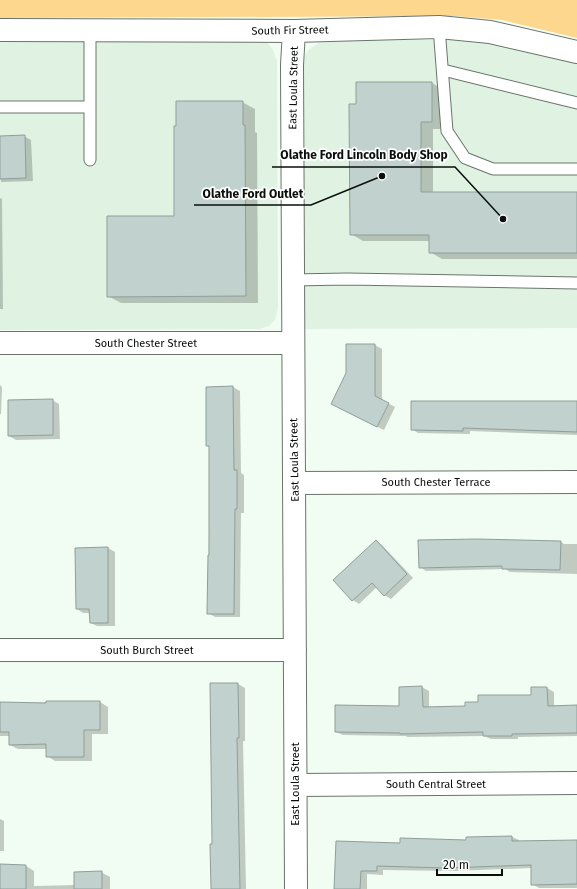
<svg xmlns="http://www.w3.org/2000/svg" width="577" height="889" viewBox="0 0 577 889" font-family="'Fira Sans',sans-serif">
<rect width="100%" height="100%" fill="#f1fdf2"/>
<!-- built -->
<path fill="#e0f3e3" d="M255,40l13,3 5,7 4,11 1,247 -3,12 -6,6 -9,3 -260,1v-289z
M323,40h142l24,2 88,21v265l-272,1 -5,-256 3,-14 5,-9z"/>
<!-- green -->
<path fill="#fcd78d" d="M0,0h577v38l-75,-18 -48,-4 -454,2z"/>
<!-- shadow -->
<path fill="#0003" d="M432,83l12,7v39h-11v64h144v66h-135l-12,-7v-11h-67l-12,-7 6,-129z
M242,102l13,7v23l2,1 1,170h-137l-13,-7 67,-79z
M24,136l7,4 2,41 -32,1 -1,-45z
M0,198l2,1 1,110h-3z
M375,345l7,4v51l13,7 -11,23 -45,-22z
M0,385l2,2 -1,27h-1z
M233,387l7,4 1,82 3,2v38h-3l-1,104h-25l-7,-4 2,-166 -3,-2v-57z
M52,400l7,4 1,35 -44,1 -7,-4z
M577,402v33l-107,-4v3l-52,-1 -6,-4z
M376,541l6,4 31,33 -22,21 -7,-4 -7,-8 -18,17 -6,-4z
M561,542l3,2h13v30l-67,-2 -5,-3 -79,2 -6,-4z
M108,548l7,4v74h-18l-6,-3 -1,-10h-7l-6,-4z
M238,684l7,4v53h-2l3,148h-34l1,-44z
M422,687l7,4v17l37,-1 13,-4 53,-7v-8h15l7,4v15l23,-1v30l-59,1v2h-27l-7,-3 -76,1 -3,-1 -62,-1 -7,-3 64,-25v-19z
M100,702l8,5v27h-16v27h-37l-8,-5v-7h-29l-8,-4v-9h-10v-33z
M0,819l4,2v30h-4z
M512,837l7,3v2l58,-1v47h-38l-7,-4v-16l-79,3 -70,-1v5l-16,-1v15h-32l2,-47 64,2 66,-3z
M0,865l26,1 8,5v15l41,-1 26,-13 9,5v12h-110z"/>
<!-- building -->
<path fill="#c1d2ce" stroke="#8e9e9b" d="M356,82h76v40h-11v70h156v61h-148v-18h-79l-1,-131h7z
M176,101h67v24h2l1,171 -139,1v-81h67v-90h2z
M25,135l1,43 -26,1v-43z
M346,344h29v52l14,7 -12,24 -46,-23 15,-31z
M233,386l1,84h3v39h-2l-1,105h-27l1,-59h1v-109h-3v-59z
M53,399v36l-45,1v-36z
M411,401h166v31l-114,-4v3l-52,-1z
M477,539l84,2 -1,29 -58,-1v-3l-83,2 -1,-28z
M376,540l31,34 -23,22 -12,-13 -20,18 -19,-21z
M108,547v76h-18l-1,-14h-13l-1,-61z
M210,683h28l1,55h-2l3,151h-29l-1,-45h2z
M422,686l1,21 42,-1v-4h13v-7h53v-8h16l1,19 29,-1v28l-65,1v2h-29v-4l-83,2v-1l-65,-1v-27l64,1v-19z
M46,701h54v29h-16v27h-38v-13l-37,1v-13h-9v-30l46,1z
M512,836v5l65,-1v44l-46,1v-20l-86,3 -68,-2v5h-16l-1,18h-26l2,-48 64,2v-5l66,2v-3z
M0,864l26,1v24h-26z
M102,871v18h-28v-17z"/>
<g fill="none" stroke-linecap="round" stroke-linejoin="round">
<!-- service casing -->
<g stroke="#6a746b" stroke-width="13">
<path id="service" d="M439,27l8,104 18,27 28,11h84
M90,30v77
M443,70l134,33
M0,107h90v53
M292,280l55,-1 230,4"/>
</g>
<!-- minor casing -->
<g stroke="#6a746b" stroke-width="24">
<path id="minor" d="M0,30l294,1 145,-4 51,5 87,20
M294,31l-2,34c0,275 4,549 4,824
M0,343h292
M295,483l282,-1
M0,650h295
M296,785l281,-2"/>
</g>
<!-- service -->
<use href="#service" stroke="#fff" stroke-width="11"/>
<!-- minor -->
<use href="#minor" stroke="#fff" stroke-width="22"/>
</g>
<g text-anchor="middle" stroke-width="3.5" stroke-linejoin="round" paint-order="stroke">
<!-- street labels -->
<g font-size="11" fill="#0a0e0b" stroke="#fff">
<text transform="translate(290 30) rotate(-1)" y="4">South Fir Street</text>
<text transform="translate(293 88) rotate(-89)" y="4">East Loula Street</text>
<text x="146" y="347">South Chester Street</text>
<text transform="translate(294 460) rotate(-91)" y="4">East Loula Street</text>
<text x="436" y="486">South Chester Terrace</text>
<text x="147" y="654">South Burch Street</text>
<text transform="translate(295 784) rotate(-90)" y="4">East Loula Street</text>
<text x="436" y="788">South Central Street</text>
</g>
</g>
<!-- callouts -->
<path fill="none" stroke="#0a0e0b" stroke-width="1.5" d="M503 219L455 167H272M382 176L311 205H194"/>
<g fill="#0a0e0b" stroke="#fff" stroke-width="1.5">
<circle cx="503" cy="219" r="4"/>
<circle cx="382" cy="176" r="4"/>
</g>
<g font-size="12" text-anchor="middle" font-weight="bold" fill="#0a0e0b" stroke="#fff" stroke-width="3.5" stroke-linejoin="round" paint-order="stroke">
<text x="364" y="159">Olathe Ford Lincoln Body Shop</text>
<text x="253" y="198">Olathe Ford Outlet</text>
</g>
<!-- scale -->
<path d="M437 869v6h65v-6" fill="none" stroke="#0a0e0b" stroke-width="2"/>
<text x="443" y="869" font-size="12" fill="#0a0e0b" stroke="#ffffff" stroke-width="3" paint-order="stroke">20 m</text>
</svg>
